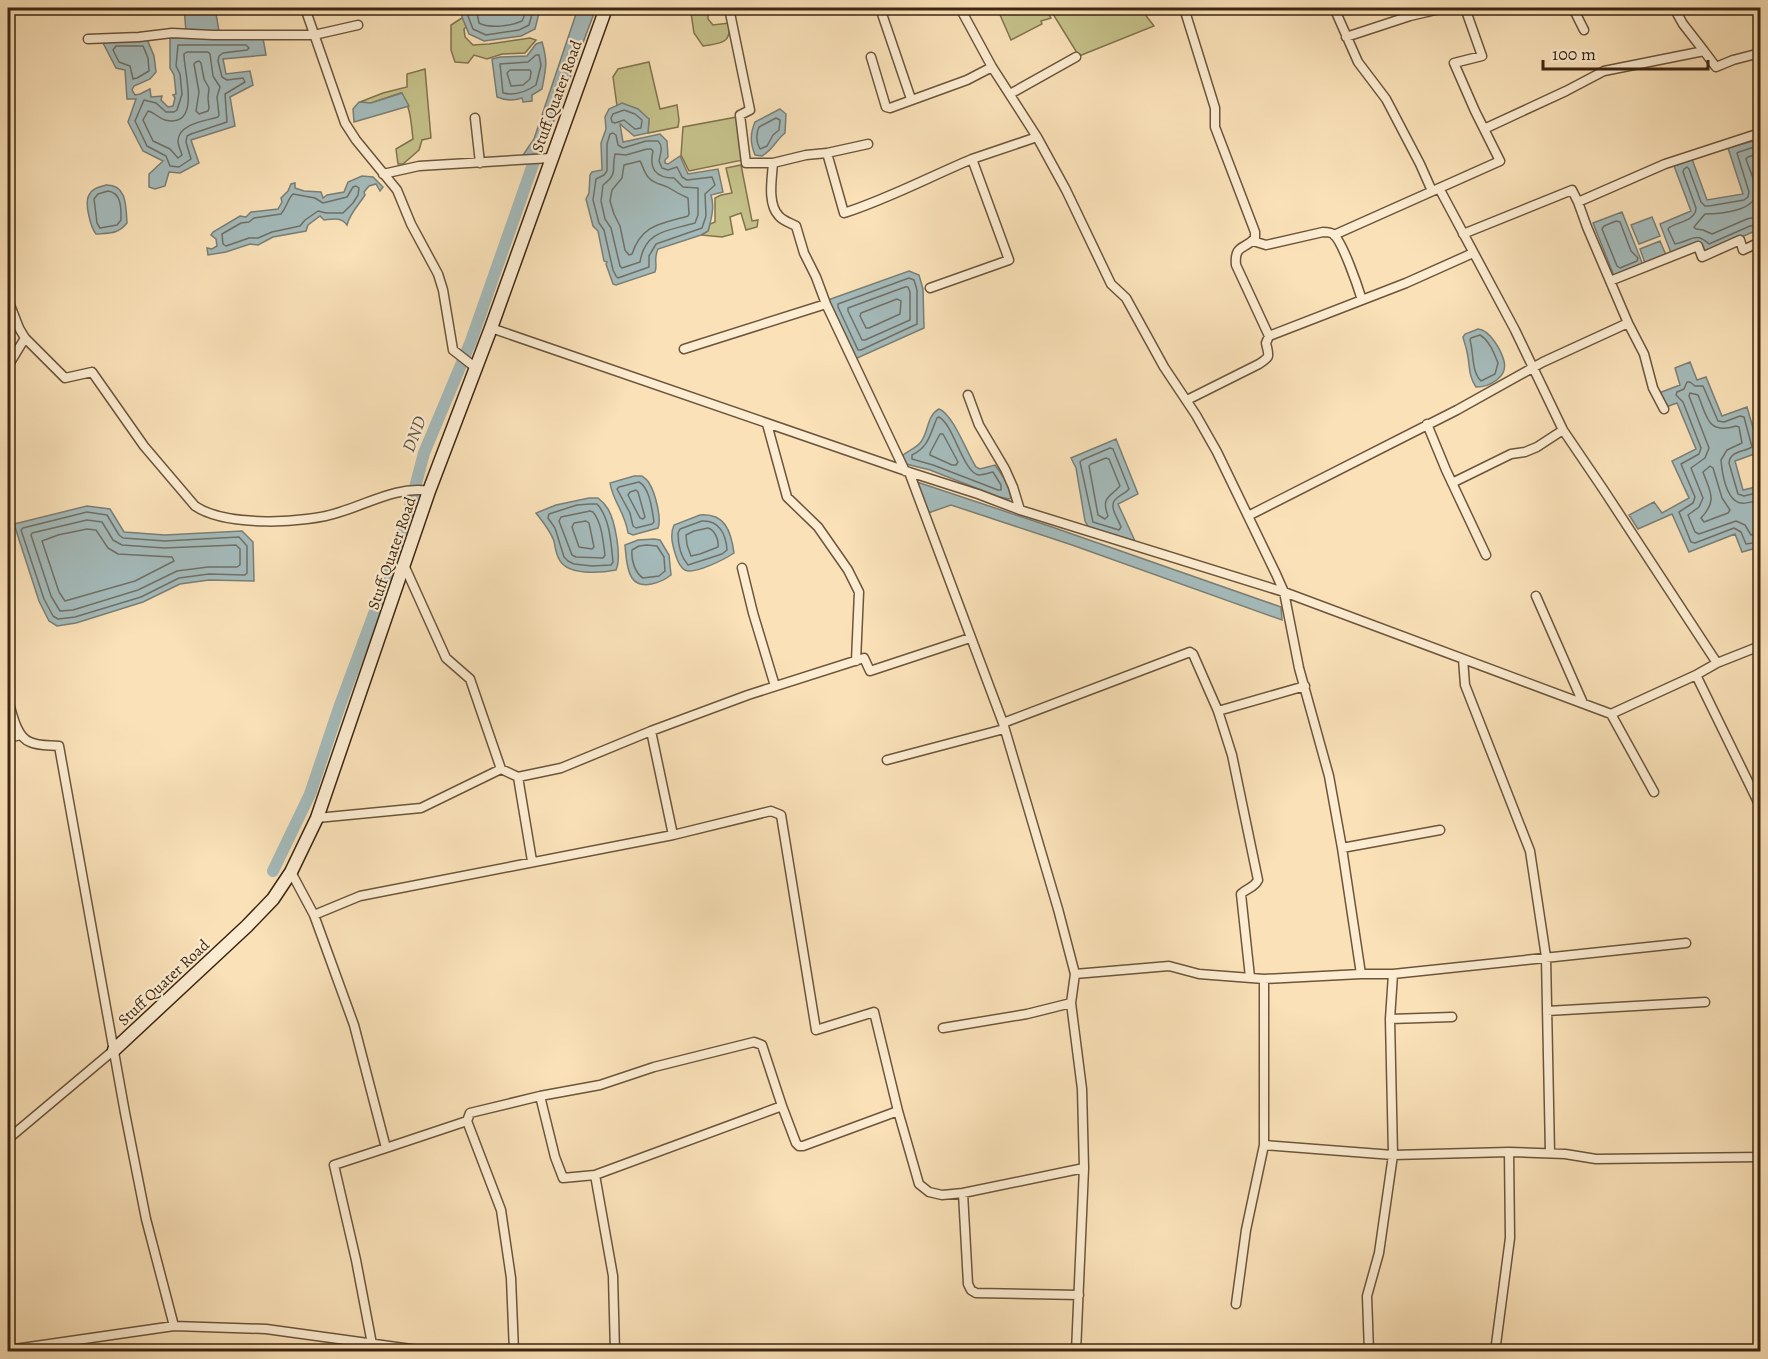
<svg xmlns="http://www.w3.org/2000/svg" width="1768" height="1359" viewBox="0 0 1768 1359" font-family="Alegreya,serif">
<rect width="100%" height="100%" fill="#fae1b8"/>
<filter id="stains"><feTurbulence type="fractalNoise" baseFrequency=".00333" numOctaves="4"/><feColorMatrix values="0 0 0 0 .2 0 0 0 0 .09 0 0 0 0 .02 0 0 0 .5 -.17"/></filter>
<radialGradient id="worn" r=".72"><stop offset=".6" stop-color="#630" stop-opacity="0"/><stop offset="1" stop-color="#630" stop-opacity=".3"/></radialGradient>
<!-- green -->
<path fill="#c5c18a" stroke="#80744e" stroke-width="1.5" d="M997,8h58l-7,5 3,5 -10,3 1,3 -31,16z
M1064,8h76l14,18 -75,30 -26,-42z
M708,12v7l5,6 16,-2c3,22 -10,20 -26,23l-9,-13 -3,-20z
M465,16l3,9 -4,4 1,8 8,8 16,-1 41,-6 6,2 -11,13 -23,1 -15,5 -13,-4 -6,8 -13,-1 -4,-12v-25z
M649,62l11,47 17,-4 2,15 -1,7 -30,6 1,-14 -32,-13 -4,-29 5,-8z
M425,69l6,69 -9,2 -3,10 -16,14h-5l-2,-15 17,-10c-2,-16 -2,-32 -12,-46l-30,10 -11,-1 23,-9 24,-6v-13z
M737,117l6,43 -54,11 -8,-16 2,-28z
M741,165l11,56 6,-1 -1,7 -11,3 -5,-17 -11,4 3,17 -11,3 -21,-2 7,-4 2,-7 5,-2v-24l6,-3 11,-2 -6,-25z"/>
<!-- water -->
<path fill="#a4baba" stroke="#7a7f76" stroke-width="1.5" d="M184,8h31l4,23h-33z
M462,8h76l1,5 -4,16 -14,7 -37,5 -15,-7 -7,-17z
M578,8h18l-55,147h-18l11,-16z
M170,38h93l3,17 -43,4 3,15 24,-3 3,14 -23,12 5,29 -44,14 8,23 -19,10 -11,-1 -4,14 -10,3 -6,-2v-13l14,-13 -20,-10 -15,-29 8,-23h-9l-2,-29 -9,-2 -14,-27 45,-2 7,17 2,16 -6,7 -16,7 -2,4 3,5 5,-1 10,-5 1,8 11,-1 -1,4 7,7 5,-1 2,-8 -2,-3 3,-1 -2,-19 -4,-7z
M542,42c6,20 4,26 0,47l-10,6v6l-9,1 -1,-4c-9,3 -16,3 -25,-1l-5,-38 8,-2 27,-1 9,-12z
M402,93l7,13 -55,16 -1,-13 6,-7 12,1z
M622,103l16,6 11,10 -1,14 -14,3 -14,-12 3,18 37,-8 7,7 1,16 -3,3v3l3,1 12,-8 8,18 30,-5 5,23 -12,3c4,12 0,25 -3,36l-7,4 -43,14c-5,11 0,15 -3,23l-39,13 -3,-1 -7,-20 1,-2 -3,-1 -6,-30 -5,-5 -7,-27 3,-6 1,-18 2,-3 10,-2 -1,-27 5,-14 -1,-12 4,-8z
M780,109l6,5 -1,19c-10,8 -11,16 -23,23l-7,-1c-5,-13 -5,-21 0,-33z
M1760,139v90l-56,24 -4,-10 -29,10 -11,-29 31,-13 -17,-45 18,-7 15,41 36,-6 -15,-46z
M362,176l11,1 10,10 -3,4 -4,-7 -7,2 -5,6 1,3c-7,11 -15,18 -18,30 -6,-8 -13,-6 -23,-5l-4,-4 -12,9 -2,6 -33,6 -15,8 -8,-1 -24,8 -18,3 -1,-7 5,1 5,-3 -1,-7 -5,-4 2,-3 27,-16 6,1 5,-5 27,-3 4,-7 -1,-4 7,-7 3,-7 4,-1v5l9,3 17,1 2,6 4,-3 17,-3 4,-10z
M106,185c21,-1 20,22 21,38 -9,11 -16,10 -31,11 -5,-6 -12,-31 -7,-39 3,-7 11,-8 17,-10z
M1622,212l21,53 -29,11 -21,-53z
M1652,217l8,19 -21,8 -8,-19z
M1660,241l6,14 -21,8 -5,-14z
M909,271l10,4 4,14 1,39 -69,31 -27,-59z
M1478,329c12,1 23,21 26,32 4,16 -14,26 -28,26 -8,-11 -6,-23 -9,-35 -1,-6 -3,-10 -4,-15l2,-3z
M1690,362l7,18 9,-3 16,39 25,-9 13,45 -25,9 8,29 17,-4v61l-18,5 -7,-18 -46,18 -17,-38 -34,15 -9,-14 25,-13 8,11 27,-15 -17,-37 24,-12 -19,-46 -11,4 -7,-14 21,-8 -5,-17z
M939,409c14,5 28,44 37,58l4,2 15,-4 12,17 4,16 -2,1 -10,-2 -69,-27 -24,-6 -4,-5 1,-4c5,-4 13,-7 17,-12 9,-10 6,-27 19,-34z
M1116,439l22,55 -20,10 17,37 -46,-13 -4,-7 -9,-53 -5,-10z
M634,476h8c2,2 6,4 7,7 6,9 13,36 9,45l-25,7 -5,-2c-3,-21 -15,-31 -18,-50z
M917,482l135,45 229,80 1,13 -210,-75 -121,-40 -23,8z
M589,498h9c4,3 7,6 10,11 7,12 14,48 8,61 -15,3 -49,6 -57,-11 -3,-5 -4,-12 -5,-18 -4,-11 -11,-19 -18,-28l20,-8z
M87,506l23,3 14,23 41,3 77,-4 11,11 1,39 -45,-1 -29,4 -37,18 -67,21 -19,3 -8,-5 -10,-20 -25,-77z
M700,515c25,-2 31,16 34,38 -9,6 -40,22 -49,17 -6,-3 -8,-11 -10,-17 -3,-10 -5,-19 -1,-28z
M654,539l6,1 9,15 2,20c-9,7 -30,16 -39,3 -6,-9 -6,-23 -7,-33l13,-5z"/>
<g fill="none" stroke-linecap="round" stroke-linejoin="round">
<!-- shore -->
<path stroke="#707066" stroke-width="1.5" d="M468,8v8l5,13 13,6 33,-5 10,-5 3,-11v-6
M476,8l3,15c11,6 32,3 43,-2l3,-7 -1,-6
M178,45h68l3,3 -2,2 -24,3 -4,3 -1,5 4,16 5,3 16,-2 2,4 -20,12 2,28 -36,12 -4,2 -1,6 5,17 -12,8 -9,-1 -4,-10 -19,-10 -12,-25 9,-21 12,3 10,9h8l3,-2 5,-16 -2,-20 -4,-8z
M116,46h27l5,12 1,13 -12,7 -4,1 -3,-13 -11,-4 -6,-12z
M187,52h21l2,2 3,22 7,11 -3,10 2,18 -1,2c-13,4 -40,7 -40,24 0,5 3,10 4,14l-4,3 -8,-9 -17,-8 -10,-21 5,-9c6,1 10,7 17,9 38,9 18,-51 19,-66z
M536,55h3l2,10 -5,20c-10,7 -20,11 -33,8l-3,-29 28,-2z
M199,61l2,2 3,16 5,9 -1,10 1,10 -1,3 -9,3 -3,-3 3,-19 -5,-28 2,-2z
M510,70h20l1,2 -1,7 -7,6 -12,1 -4,-13z
M624,110l11,4 7,6 -1,8 -6,1 -11,-9 -9,3 -3,-1 -1,-4 2,-4z
M776,118l4,2 -1,10 -6,5 -6,11 -7,3c-4,-7 -4,-15 -1,-22z
M613,133l3,2 2,10 5,3 23,-7h12c6,6 2,13 1,20l3,7 6,2 9,-3 5,10 5,3 25,-3 3,8 -10,9 1,22 -4,12 -46,16 -7,12v11l-31,11 -2,-2 -3,-6 -9,-40 -5,-7 -6,-23 3,-21 8,-4 3,-4v-27l3,-10z
M1760,145l-21,7 -2,1 12,39 -1,5 -4,3 -35,6h-4l-4,-4 -12,-33 -2,-2 -3,2 -1,3 13,36c0,12 -17,14 -26,19l-2,2 7,15c17,-3 20,-13 34,0l41,-18 10,-2
M647,149h4l2,2c-4,17 2,27 21,27l9,9 15,1v27l-3,8c-27,8 -50,7 -55,39l-18,6 -2,-2 -9,-38 -6,-9 -4,-18 2,-16c16,-12 8,-15 12,-31l11,1z
M1760,153l-12,4 -2,2c3,10 9,21 10,32 2,20 -37,23 -51,23l-11,13 2,2 7,1 9,4 35,-15 13,-3
M640,161c3,5 4,12 9,17 6,7 15,6 22,11 6,4 10,6 17,9l1,16 -1,2c-27,8 -46,8 -56,38l-3,1 -4,-5 -5,-24 -6,-12 -4,-13 2,-11 10,-12 2,-13z
M356,186l3,2 -1,7 -5,8 -10,10h-17l-8,-2 -13,9 -5,6 -28,6 -14,6h-9l-23,8 -3,-2 -1,-10 19,-11 8,-1 5,-4 27,-4c6,-7 6,-14 12,-20l22,4 8,5 24,-6 6,-10z
M108,191c14,2 13,18 13,29l-4,5 -17,3 -3,-5 -3,-24 4,-5z
M1616,221l4,1 11,29 7,7 -1,3 -17,7 -3,-2 -15,-37 2,-3z
M909,278l5,2 3,10v34l-56,26h-3l-20,-43v-3z
M905,287h3l2,5v28l-45,20h-3l-14,-29v-3z
M897,299l4,2 -1,13 -31,14h-3l-6,-12 1,-3z
M1480,335c9,5 14,18 18,28l-3,11 -14,7c-10,-10 -7,-28 -11,-41l1,-2z
M939,417c15,8 24,56 40,58 4,0 10,-2 14,-3l8,13v5h-3l-65,-25 -21,-6v-4c17,-8 18,-21 25,-37z
M940,434h3l15,28 -2,3h-4l-22,-10v-2z
M1110,448l3,1 16,40c-3,4 -8,5 -12,9 -10,7 1,20 4,29l-2,3 -26,-8 -13,-60 2,-2z
M1106,458l3,1 11,27c-11,12 -19,11 -12,30l-3,3 -7,-4 -9,-49 2,-2z
M1710,466l3,2 9,30 8,12 -2,3 -24,9 -3,-4c17,-18 9,-26 2,-46z
M639,482c11,6 13,28 15,40l-2,2 -16,4 -3,-2 -3,-13 -13,-24 2,-2z
M636,490l2,2 7,25 -2,2 -3,-1 -12,-23 2,-3z
M1760,492l-16,4 -6,-2 -9,-31c1,-12 15,-11 23,-16l-8,-30 -4,-1 -16,6 -6,-1 -15,-35h-8l-5,-4h-3l-3,7 -7,3 -1,3 7,7 18,46 -2,6 -18,10 14,33 -2,6 -14,9 12,30 4,1 39,-15 7,4 5,12 14,-2
M1760,500c-6,1 -13,4 -19,3 -15,-2 -19,-31 -20,-43l6,-10 15,-7 -3,-16 -3,-1c-29,9 -29,-10 -38,-31l-8,-2 -1,3 20,52 -4,10 -14,10 12,30 -4,9 -11,8 7,17 4,2 37,-13 9,4 6,10 9,-1
M590,504h7c13,14 14,39 16,58l-2,3 -19,1 -18,-2 -6,-3 -4,-4 -9,-29 -7,-10 1,-4 28,-9z
M590,511l3,1c9,11 10,29 12,43l-2,3 -27,-1 -4,-2 -13,-34 2,-4z
M87,512l20,3 12,20 4,3 42,3 74,-4 8,9v27l-2,2 -36,-1 -30,4 -38,19 -66,20 -17,2 -5,-3 -9,-17 -23,-69 2,-2z
M87,520l15,2 11,18 9,5 42,3 72,-3 4,4v16l-3,2h-29l-31,4 -39,19 -65,20 -13,1 -9,-15 -20,-61 1,-2z
M586,521l3,2 5,24 -2,2 -13,-2 -7,-20 2,-4z
M702,521c17,-1 24,13 25,29l-5,4 -34,11c-7,-8 -10,-21 -10,-32l2,-4z
M708,528c7,2 11,12 10,19l-18,7 -9,2 -4,-11 -1,-10 8,-4z
M87,529l9,1 12,18 10,6 54,3 2,4 -39,20 -70,20 -6,-9 -17,-51 16,-6z
M647,545l10,1 7,11 1,14 -6,5 -16,2c-8,-5 -12,-18 -11,-28l7,-4z"/>
<!-- canal -->
<path stroke="#a4baba" stroke-width="12" d="M273,871l37,-77 30,-89 61,-164 23,-88 47,-112 67,-191"/>
<!-- street casing -->
<g stroke="#6c553b" stroke-width="11">
<path id="street" d="M305,8l40,115 11,17 41,50 14,34 27,50 5,16 10,60 23,18
M729,8l21,102 -10,5 6,48h27l33,-8 21,-2 41,-9
M880,8l31,91
M960,8l32,59 45,70 29,53 45,94 15,14 38,69 32,48 21,37 59,122 8,18 15,76 30,108 13,72 19,126h32l-3,45 3,136 -14,98 -12,43 2,56
M1184,8l31,100v19l40,105v6c-10,12 -21,6 -19,27l33,71 137,-53 67,-30
M1343,8l-8,2 23,52 28,37 34,65 12,27
M1573,8l11,22
M1674,8l9,16 21,27
M1346,37l64,-21 34,-8
M88,39l51,-2 33,-4 41,2h101l44,-10
M871,57l15,50 4,1 77,-28 25,-13
M1010,94l66,-37
M475,118l5,45
M1484,129l82,-38 38,-20 100,-20 12,16 17,-7 27,-7
M827,153l17,60c44,-14 85,-36 128,-54
M773,163c-1,15 -6,41 6,53 4,5 12,7 17,10l8,27 12,24 10,27 79,167
M383,174l36,-8 132,-8
M1439,188l76,142 48,100 40,59 114,174
M1578,202l9,25 41,96
M1463,234l109,-44 6,12 87,-38 95,-31
M1334,235l166,-74 -25,-50 -21,-48 28,-7 -17,-48
M1253,241l13,4 57,-13c4,0 7,0 10,2 9,6 25,53 29,66
M1610,281l88,-35 4,11 38,-17 3,10 17,-8
M930,288l79,-28 -37,-101 65,-22
M491,328l418,144 69,22 42,16 264,82 327,122 85,-39
M25,338l40,40 27,-6 52,74 51,60c31,21 110,18 145,6 30,-9 57,-26 89,-21
M684,349l142,-45
M8,366l17,-28 -6,-10 -9,-23
M968,395l11,30 26,44 8,18 7,23
M1187,400l72,-36c12,-8 10,-7 7,-21l3,-7
M767,424l20,73 31,30 30,43 11,22 -3,69
M1427,424l19,46 40,85
M909,472l94,251 55,186 17,65 -4,29 11,86 2,79 -8,184
M1452,483l59,-29 14,-2 12,-5 26,-17
M1248,516l209,-106 86,-48 85,-39 16,31 9,34 11,21
M404,565l42,93 24,21 31,90
M742,568l11,45 22,73
M1536,596l47,107
M1760,646l-43,17 -21,12 64,131
M1463,659l2,26 65,166 16,106 4,196
M8,700c4,12 8,37 22,42 8,4 20,3 29,4l66,367 21,106 28,107
M1218,711l87,-25
M1611,714l43,78
M1003,723l187,-71 3,2 25,57 14,44 26,125c-4,8 -11,8 -17,14l9,83
M651,731l22,104
M8,738l13,-3
M887,760l117,-31
M518,777l14,84
M317,818l104,-10 80,-39 17,8 43,-9 90,-37 97,-36 116,-37 6,13 100,-33
M1342,848l98,-18
M291,872l23,43 40,110 32,123 81,-27 34,89 10,68 3,74
M314,915l46,-19 313,-61 98,-24 10,4 35,215 58,-18 24,99
M1075,974l94,-8 30,8 65,5 97,-5
M1393,974l293,-31
M1264,979v166l129,10 116,-3 56,2 31,5 164,-2
M1547,1011l158,-9
M1390,1019l62,-2
M943,1028l84,-14 44,-11
M540,1096l15,61 8,21 32,-3 18,101 2,76
M467,1121l3,-8 70,-17 60,-11 54,-18 100,-25 8,3 20,61 14,37 3,3h4l95,-35 21,73 10,8 13,3 21,-2 121,-25
M8,1139l106,-89
M595,1175l187,-69
M963,1193l5,91 3,6 5,3 103,2
M1236,1304l10,-74 18,-85
M372,1344l-16,-84 -22,-95 52,-17
M8,1350l166,-24 92,3 167,23
M1495,1352l15,-114 -1,-86"/>
</g>
<!-- secondary casing -->
<g stroke="#3c2611" stroke-width="15">
<path id="secondary" d="M114,1050l133,-124 26,-27 18,-27 26,-54 112,-327 62,-163 115,-320"/>
</g>
<!-- street -->
<use href="#street" stroke="#fcecd1" stroke-width="8"/>
<!-- secondary -->
<use href="#secondary" stroke="#fcecd1" stroke-width="12"/>
</g>
<g text-anchor="middle" stroke-width="4.5" stroke-linejoin="round" paint-order="stroke">
<!-- street labels -->
<g font-size="16" fill="#3c2611" stroke="#fcecd1">
<text transform="translate(556 96) rotate(-70)" y="6">Stuff Quater Road</text>
<text transform="translate(391 553) rotate(-71)" y="6">Stuff Quater Road</text>
<text transform="translate(163 982) rotate(-43)" y="6">Stuff Quater Road</text>
</g>
<!-- water labels -->
<g font-size="18" font-style="italic" fill="#5b5244" stroke="#fcecd1">
<text transform="translate(414 434) rotate(-69)" y="6">DND</text>
</g>
</g>
<!-- margin -->
<rect width="1768" height="1359" fill="none" stroke="#fae1b8" stroke-width="30"/>
<rect x="9" y="9" width="1750" height="1341" fill="none" stroke="#3c2611" stroke-width="3"/>
<rect x="15" y="15" width="1738" height="1329" fill="none" stroke="#3c2611" stroke-width="1.5"/>
<!-- scale -->
<path d="M1543 60v9h165v-9" fill="none" stroke="#3c2611" stroke-width="3"/>
<text x="1552" y="60" font-size="18" fill="#3c2611" stroke="#fcecd1" stroke-width="4.5" paint-order="stroke">100 m</text>
<rect width="100%" height="100%" filter="url(#stains)"/>
<rect width="100%" height="100%" fill="url(#worn)"/>
</svg>
